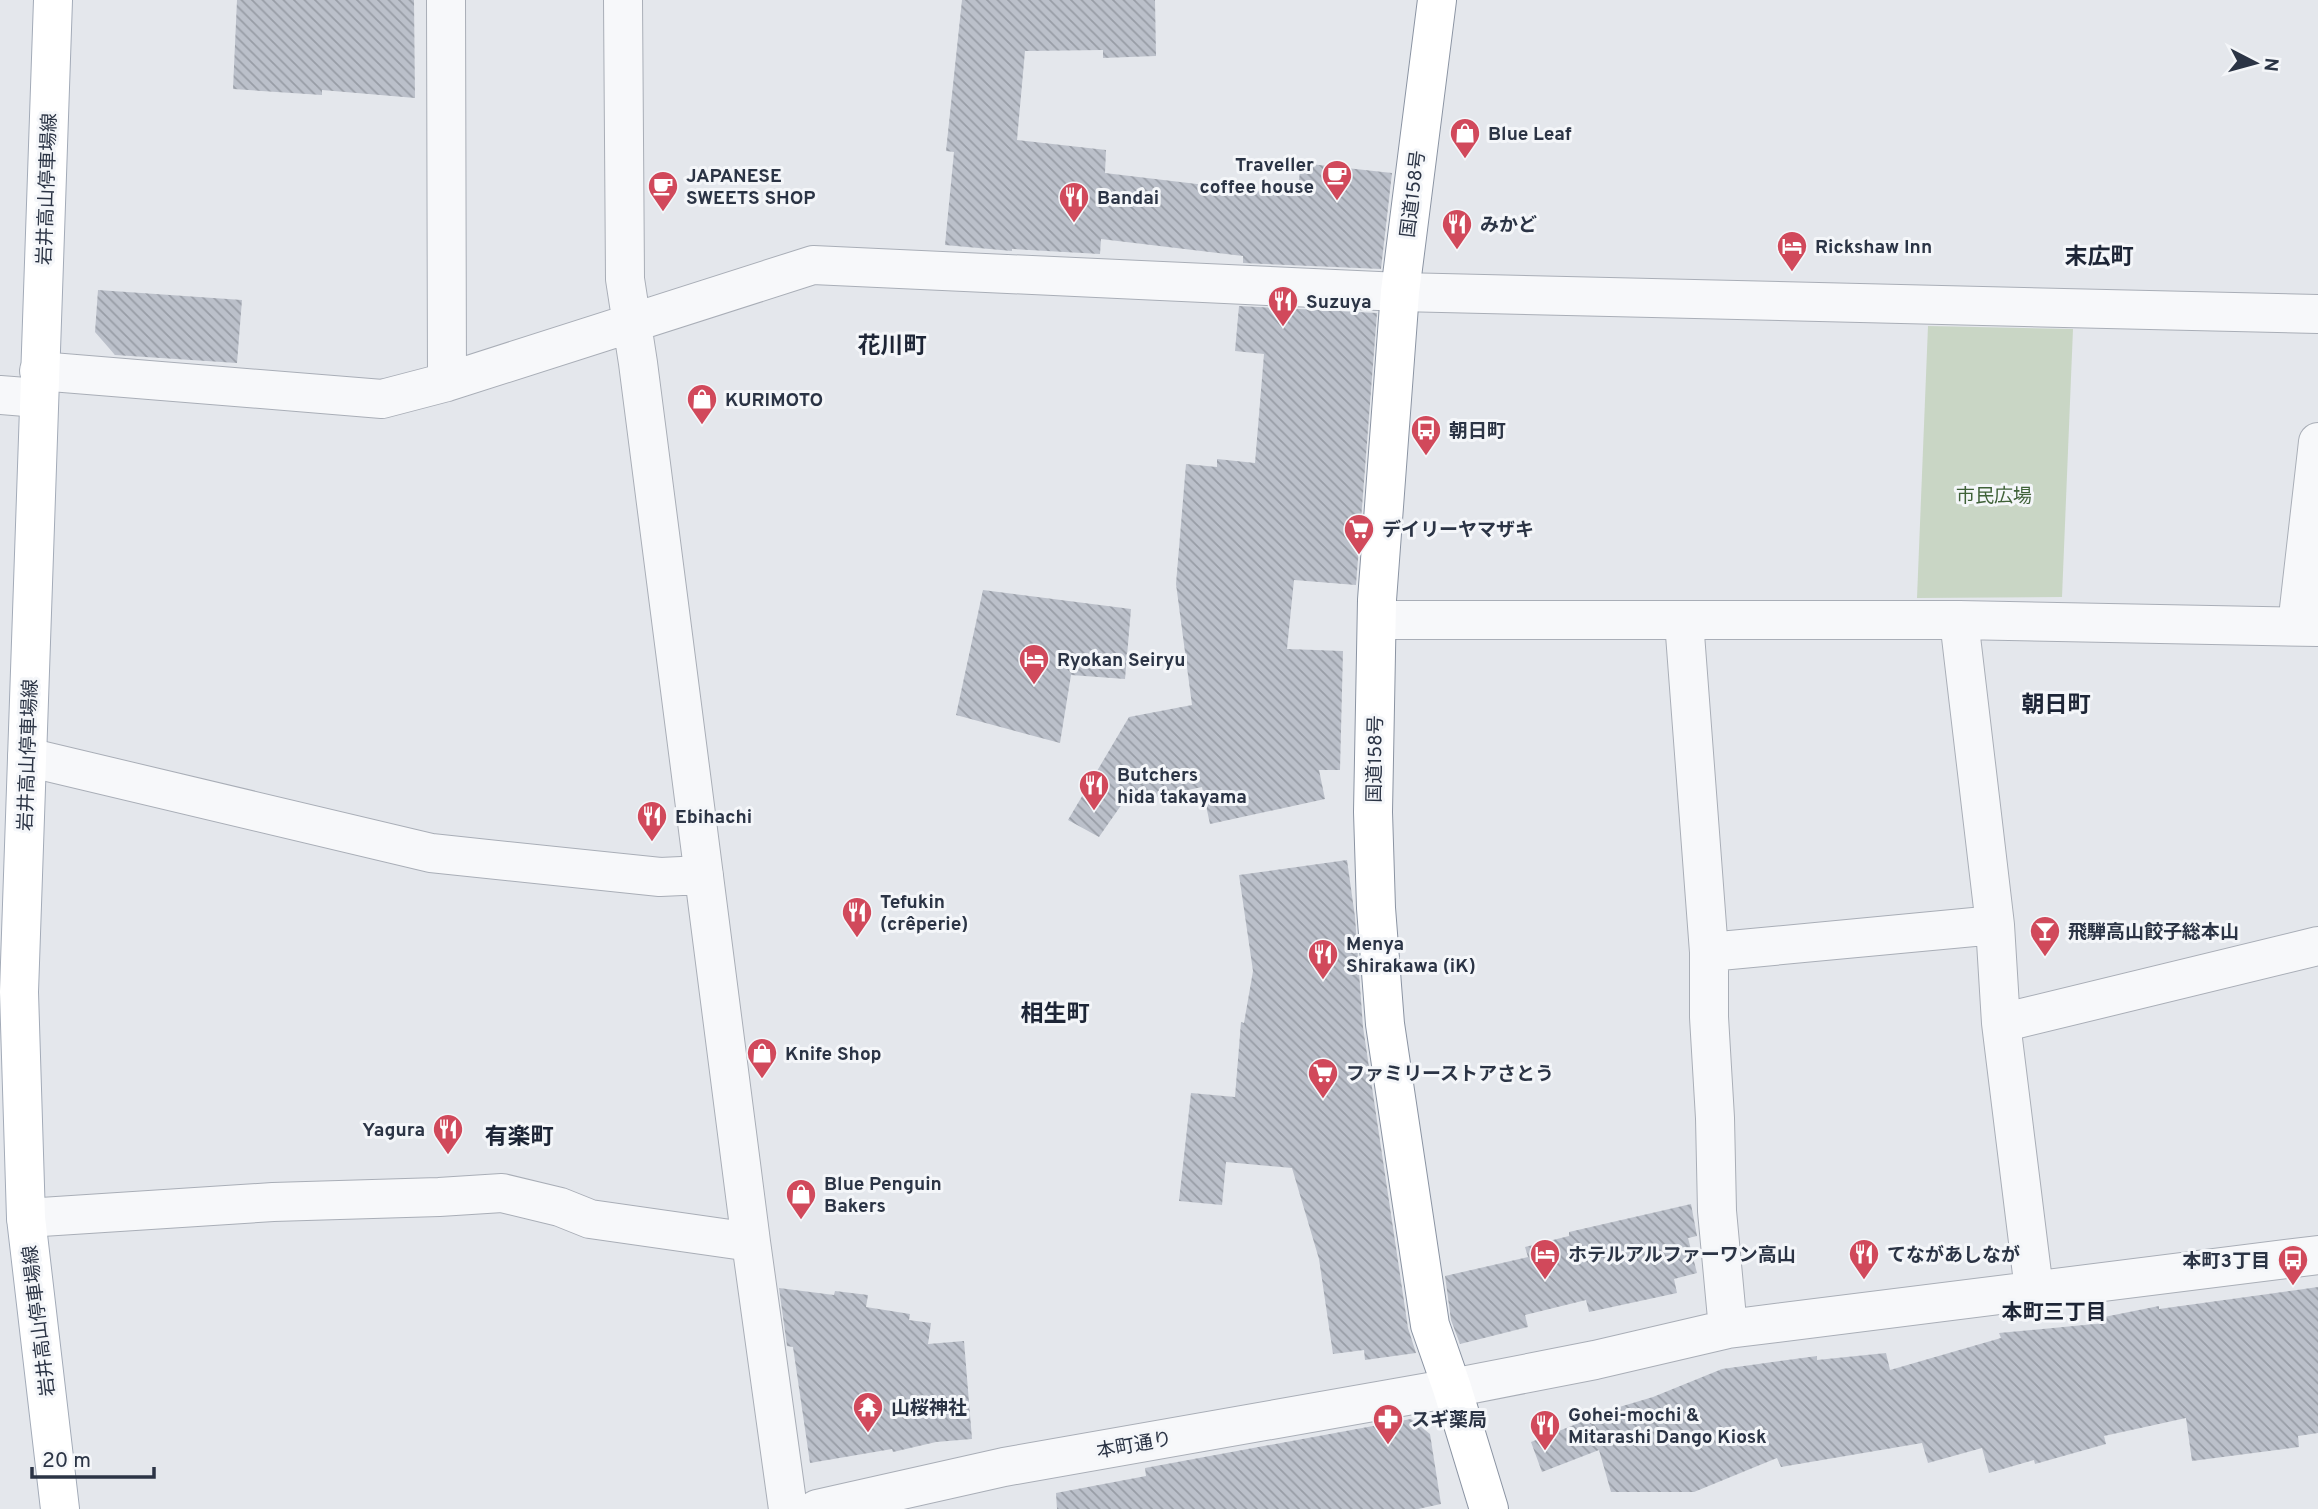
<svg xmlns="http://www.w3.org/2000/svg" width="2318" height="1509" viewBox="0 0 2318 1509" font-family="Overpass,'Noto Sans JP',sans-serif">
<defs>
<pattern id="building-back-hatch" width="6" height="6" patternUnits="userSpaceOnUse" patternTransform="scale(1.75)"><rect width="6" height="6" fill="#bbc0ca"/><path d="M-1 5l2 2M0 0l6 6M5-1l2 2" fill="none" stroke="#989da6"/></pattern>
</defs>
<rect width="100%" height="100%" fill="#e4e7ec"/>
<!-- green -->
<path fill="#c9d6c5" d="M1928,326l145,3 -11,268 -145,1z"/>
<!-- building -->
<path fill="url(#building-back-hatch)" d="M237,0h177l1,98 -93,-8v5l-89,-6z
M962,0h193l1,56 -53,2v-8l-78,1 -8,89 89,10 -1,23 192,23 4,-33 91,10 -11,96 -138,-6v-7l-142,-17 -1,15 -88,-5v2l-67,-6 9,-93 -8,-1z
M98,290l144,10 -5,63 -122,-8 -20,-23z
M1239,306l138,7 -21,272 -62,-5 -7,69 56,2 -3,119h-21l6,29 -115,25 -8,-37 -80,17 -23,33 -31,-17 61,-103 63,-12 -16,-121 10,-120 31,3v-8l38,4 9,-109 -29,-3z
M983,590l148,19 -6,70 -54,-4 -11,68 -104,-28z
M1347,860l8,57 8,110 45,301 8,25 -51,7 -1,-10 -31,4 -14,-95 -27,-91 -66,-6 -4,43 -43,-4 12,-108 44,4 6,-75 3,1 9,-52 -14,-96z
M1691,1204l6,32 -9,2 9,35 -23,6 3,14 -88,19 -3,-12 -61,15 3,12 -68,17 -9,-24 -6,-44 83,-19 -3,-10 44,-11v-4z
M2318,1287v146l-20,3 1,11 -107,14 -6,-43 -82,18 2,8 -71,20 -1,-4 -45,13 -7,-25 -54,15 -6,-20 -141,24 -4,-9 -83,34h-83l-12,-42 -57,22 -11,-30 58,-23v-3l64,-19 69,-28 95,-13v4l69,-7 4,17 111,-32 -2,-5 106,-10 -1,-6 55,-11v3z
M779,1288l55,7 1,-4 33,4 -2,12 44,7 -1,6 22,3 -3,21 36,-3 8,98 -36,3 -43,10 -1,-3 -82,14 -17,-116 -6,-1z
M1411,1419l19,15 11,70 -23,5h-361l-1,-16 90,-17 -1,-8z"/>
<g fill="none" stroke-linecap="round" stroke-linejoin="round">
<!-- minor casing -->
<g stroke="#a9aeb7" stroke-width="40">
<path id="minor" d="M446,0l1,382
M623,0l2,279 13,84 113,879 37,267
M39,371l343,28 65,-17 366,-117 587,27 918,22
M0,395l38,3
M1377,620h582l359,7
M1959,620l36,305 6,98 33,267
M1684,621l25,331v65l6,101 2,93 11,118
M2297,626l21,-184
M27,757l404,96 229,24 44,-2
M1709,952l286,-27
M2001,1023l317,-77
M26,1218l247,-16 166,-5 63,-4 58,14 30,12 161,23
M817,1509l187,-42 448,-79 143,-28 133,-31 590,-74"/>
</g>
<!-- major casing -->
<g stroke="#a3abb8" stroke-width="40">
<path id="major" d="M53,0l-34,992 7,226 34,291"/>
</g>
<!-- highway casing -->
<g stroke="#8b94a3" stroke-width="40">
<path id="highway" d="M1437,0l-37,292 -23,308 -4,212 3,96 9,116 45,301 22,63 37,121"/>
</g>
<!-- minor -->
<use href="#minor" stroke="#f7f8fa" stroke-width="38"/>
<!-- major -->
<use href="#major" stroke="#fff" stroke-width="38"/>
<!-- highway -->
<use href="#highway" stroke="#fff" stroke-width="38"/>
</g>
<!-- icons -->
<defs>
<g id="shop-pin" transform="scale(1.575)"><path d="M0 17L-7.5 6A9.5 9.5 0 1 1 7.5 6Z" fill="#d1495b" stroke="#f4f6f9"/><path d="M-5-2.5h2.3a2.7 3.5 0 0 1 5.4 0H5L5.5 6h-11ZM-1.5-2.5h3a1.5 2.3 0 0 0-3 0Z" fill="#fff"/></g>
<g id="cafe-pin" transform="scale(1.575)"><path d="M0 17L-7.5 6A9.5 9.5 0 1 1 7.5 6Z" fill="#d1495b" stroke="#f4f6f9"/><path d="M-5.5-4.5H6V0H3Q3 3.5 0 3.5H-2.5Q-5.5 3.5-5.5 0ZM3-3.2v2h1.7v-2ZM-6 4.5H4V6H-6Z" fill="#fff"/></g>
<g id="restaurant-pin" transform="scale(1.575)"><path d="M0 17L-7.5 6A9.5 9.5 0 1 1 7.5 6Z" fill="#d1495b" stroke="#f4f6f9"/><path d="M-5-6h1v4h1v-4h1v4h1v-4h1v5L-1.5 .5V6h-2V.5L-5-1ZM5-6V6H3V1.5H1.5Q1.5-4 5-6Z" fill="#fff"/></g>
<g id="hotel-pin" transform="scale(1.575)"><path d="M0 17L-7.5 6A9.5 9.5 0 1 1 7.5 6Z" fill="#d1495b" stroke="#f4f6f9"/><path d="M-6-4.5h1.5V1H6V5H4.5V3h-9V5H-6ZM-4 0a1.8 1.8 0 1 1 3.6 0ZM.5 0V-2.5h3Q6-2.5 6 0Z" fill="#fff"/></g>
<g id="bus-pin" transform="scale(1.575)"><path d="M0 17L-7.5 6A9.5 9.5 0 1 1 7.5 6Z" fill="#d1495b" stroke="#f4f6f9"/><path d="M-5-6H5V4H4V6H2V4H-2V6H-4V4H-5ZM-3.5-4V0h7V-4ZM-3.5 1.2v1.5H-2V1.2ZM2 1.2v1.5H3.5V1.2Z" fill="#fff"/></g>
<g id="supermarket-pin" transform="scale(1.575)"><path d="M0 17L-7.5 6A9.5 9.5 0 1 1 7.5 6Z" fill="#d1495b" stroke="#f4f6f9"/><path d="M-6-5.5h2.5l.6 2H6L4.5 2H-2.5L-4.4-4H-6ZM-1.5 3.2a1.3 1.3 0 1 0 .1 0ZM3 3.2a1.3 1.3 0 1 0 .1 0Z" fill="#fff"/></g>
<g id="bar-pin" transform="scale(1.575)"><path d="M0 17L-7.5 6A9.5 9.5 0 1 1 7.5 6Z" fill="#d1495b" stroke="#f4f6f9"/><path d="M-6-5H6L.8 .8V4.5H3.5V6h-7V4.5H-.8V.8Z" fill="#fff"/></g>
<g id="temple-pin" transform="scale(1.575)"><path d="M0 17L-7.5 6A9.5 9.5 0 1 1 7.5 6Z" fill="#d1495b" stroke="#f4f6f9"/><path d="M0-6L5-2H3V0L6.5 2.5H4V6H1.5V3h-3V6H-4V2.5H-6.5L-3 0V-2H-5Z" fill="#fff"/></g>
<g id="pharmacy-pin" transform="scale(1.575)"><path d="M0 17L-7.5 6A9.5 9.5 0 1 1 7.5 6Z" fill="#d1495b" stroke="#f4f6f9"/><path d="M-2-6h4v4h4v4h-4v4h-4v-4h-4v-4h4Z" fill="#fff"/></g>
</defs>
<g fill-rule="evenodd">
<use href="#shop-pin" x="1465" y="133"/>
<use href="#cafe-pin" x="1337" y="175"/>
<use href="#cafe-pin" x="663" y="186"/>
<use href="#restaurant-pin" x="1074" y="197"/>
<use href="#restaurant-pin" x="1457" y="224"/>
<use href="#hotel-pin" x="1792" y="246"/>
<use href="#restaurant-pin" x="1283" y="301"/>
<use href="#shop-pin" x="702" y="399"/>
<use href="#bus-pin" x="1426" y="430"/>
<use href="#supermarket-pin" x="1359" y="529"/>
<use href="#hotel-pin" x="1034" y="659"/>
<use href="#restaurant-pin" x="1094" y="785"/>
<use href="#restaurant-pin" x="652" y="816"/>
<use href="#restaurant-pin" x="857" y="912"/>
<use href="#bar-pin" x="2045" y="931"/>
<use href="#restaurant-pin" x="1323" y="954"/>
<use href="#shop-pin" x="762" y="1053"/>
<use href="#supermarket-pin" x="1323" y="1073"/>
<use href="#restaurant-pin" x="448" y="1129"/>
<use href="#shop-pin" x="801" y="1194"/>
<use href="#hotel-pin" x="1545" y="1254"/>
<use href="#restaurant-pin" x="1864" y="1254"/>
<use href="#bus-pin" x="2293" y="1260"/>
<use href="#temple-pin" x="868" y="1407"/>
<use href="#pharmacy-pin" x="1388" y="1419"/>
<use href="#restaurant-pin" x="1545" y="1425"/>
</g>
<g text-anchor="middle" stroke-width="6" stroke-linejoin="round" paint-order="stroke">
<!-- poi labels -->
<g font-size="19" font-weight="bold" fill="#2b3445" stroke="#f4f6f9" text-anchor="start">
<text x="1488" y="140">Blue Leaf</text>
<text x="1314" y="171" text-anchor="end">Traveller<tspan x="1314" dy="22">coffee house</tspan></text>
<text x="686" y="182">JAPANESE<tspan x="686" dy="22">SWEETS SHOP</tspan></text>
<text x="1097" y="204">Bandai</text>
<text x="1480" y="231">みかど</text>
<text x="1815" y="253">Rickshaw Inn</text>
<text x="1306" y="308">Suzuya</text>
<text x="725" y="406">KURIMOTO</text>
<text x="1449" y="437">朝日町</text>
<text x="1382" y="536">デイリーヤマザキ</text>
<text x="1057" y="666">Ryokan Seiryu</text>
<text x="1117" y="781">Butchers<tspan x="1117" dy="22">hida takayama</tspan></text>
<text x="675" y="823">Ebihachi</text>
<text x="880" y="908">Tefukin<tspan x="880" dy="22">(crêperie)</tspan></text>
<text x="2068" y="938">飛騨高山餃子総本山</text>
<text x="1346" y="950">Menya<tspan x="1346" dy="22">Shirakawa (iK)</tspan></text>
<text x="785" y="1060">Knife Shop</text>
<text x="1346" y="1080">ファミリーストアさとう</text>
<text x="425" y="1136" text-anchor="end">Yagura</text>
<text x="824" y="1190">Blue Penguin<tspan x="824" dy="22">Bakers</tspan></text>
<text x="1568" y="1261">ホテルアルファーワン高山</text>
<text x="1887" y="1261">てながあしなが</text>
<text x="2270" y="1267" text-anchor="end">本町3丁目</text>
<text x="891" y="1414">山桜神社</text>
<text x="1568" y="1421">Gohei-mochi &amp;<tspan x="1568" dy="22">Mitarashi Dango Kiosk</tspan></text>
<text x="1411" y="1426">スギ薬局</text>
</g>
<!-- street labels -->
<g font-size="19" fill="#2b3445" stroke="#f4f6f9">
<text transform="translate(46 189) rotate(-88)" y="7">岩井高山停車場線</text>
<text transform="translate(1412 194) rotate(-83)" y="7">国道158号</text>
<text transform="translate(27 755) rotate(-88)" y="7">岩井高山停車場線</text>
<text transform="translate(1374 759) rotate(-89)" y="7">国道158号</text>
<text transform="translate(38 1321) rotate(-97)" y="7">岩井高山停車場線</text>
<text transform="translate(1134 1444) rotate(-10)" y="7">本町通り</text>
</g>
<!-- park labels -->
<g font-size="19" fill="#3f6138" stroke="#f4f6f9">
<text x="1994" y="502">市民広場</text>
</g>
<!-- neighbourhood labels -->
<g font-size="21" font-weight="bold" fill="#1d2536" stroke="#f4f6f9">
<text x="2054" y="1319">本町三丁目</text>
</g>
<!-- quarter labels -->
<g font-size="23" font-weight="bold" fill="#1d2536" stroke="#f4f6f9">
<text x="2099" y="264">末広町</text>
<text x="892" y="353">花川町</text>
<text x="2056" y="712">朝日町</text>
<text x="1055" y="1021">相生町</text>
<text x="519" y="1144">有楽町</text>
</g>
</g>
<!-- north arrow -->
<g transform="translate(2255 63) rotate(96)" stroke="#f4f6f9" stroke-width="5" paint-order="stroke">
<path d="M0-5L12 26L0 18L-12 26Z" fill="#2b3445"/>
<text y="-10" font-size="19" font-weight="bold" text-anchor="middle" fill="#2b3445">N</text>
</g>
<!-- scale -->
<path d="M32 1467v10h122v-10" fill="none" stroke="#2b3445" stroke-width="3.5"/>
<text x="42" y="1467" font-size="21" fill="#2b3445" stroke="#f4f6f9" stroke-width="5" paint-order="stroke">20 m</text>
</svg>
